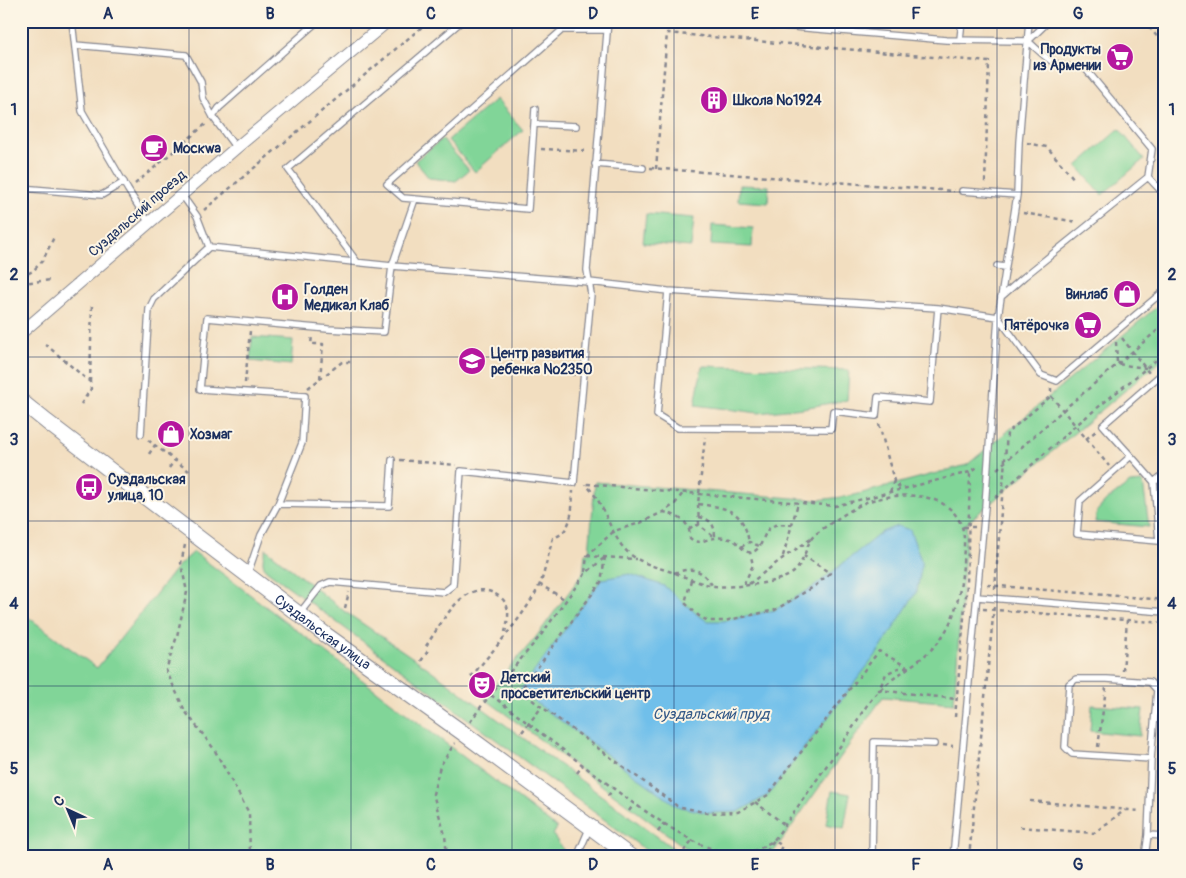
<svg xmlns="http://www.w3.org/2000/svg" width="1186" height="878" viewBox="0 0 1186 878" font-family="Pangolin,sans-serif">
<rect width="100%" height="100%" fill="#fcf5e5"/>
<filter id="ink" filterUnits="userSpaceOnUse"><feTurbulence type="fractalNoise" baseFrequency=".02" numOctaves="2"/><feDisplacementMap in="SourceGraphic" scale="10" xChannelSelector="R" yChannelSelector="G"/><feConvolveMatrix kernelMatrix="1 2 1 2 8 2 1 2 1" color-interpolation-filters="sRGB"/></filter>
<filter id="wash" filterUnits="userSpaceOnUse"><feTurbulence type="fractalNoise" baseFrequency=".0096" numOctaves="4" result="noise"/><feDisplacementMap in="SourceGraphic" scale="20" xChannelSelector="R" yChannelSelector="G"/><feGaussianBlur stdDeviation="1.12" result="paint"/><feColorMatrix in="noise" values="0 0 0 0 0 0 0 0 0 0 0 0 0 0 0 0 0 1.4 0 .05"/><feComposite in="paint" operator="in"/></filter>
<g filter="url(#wash)">
<rect width="100%" height="100%" fill="#f2dec0"/>
<!-- green -->
<path fill="#81d598" stroke="#4e827b" d="M496,99l27,31 -48,42 -27,-32z
M1119,129l25,30 -42,36 -25,-29z
M442,139l27,31 -13,11 -27,-3 -14,-17z
M739,185l30,1 -1,17 -30,-2z
M646,214l48,4 -3,29 -48,-4z
M712,225l41,3 -1,19 -41,-2z
M1165,300v57l-198,166 -13,180 -71,-6 -113,160h-72l-214,-159 52,-61 47,-64 2,-20h4l6,-71 222,18 34,-4 116,-31z
M252,337l41,3 -2,25 -41,-4z
M702,366l147,4 -2,30 -44,8 -44,5 -64,-8z
M1143,482l6,45 -54,-5 2,-11 10,-11 23,-17z
M266,549l78,62 84,57 257,189h-30l-389,-287c-5,-8 -3,-13 0,-21z
M194,552l363,276 -4,7 11,16 -1,6h-542v-245l76,56 81,-102z
M1092,705l51,4 -3,27 -50,-5z
M832,791l18,3 -6,34 -18,-4z"/>
<!-- water -->
<path fill="#70bfea" stroke="#4677a4" d="M897,526l13,4 12,33 -5,28 -38,60 -111,144 -30,17 -30,1 -31,-7 -157,-115 82,-112 28,-5 34,12 35,30 9,5h16l51,-11 40,-24 67,-54z"/>
</g>
<g filter="url(#ink)">
<g fill="none" stroke-linecap="round" stroke-linejoin="round">
<!-- lane casing -->
<g stroke="#86868f" stroke-width="8">
<path id="lane" d="M72,21l10,90 46,79 21,33
M724,21l222,19 82,1
M960,39l2,-18
M75,45l111,10 15,27 2,16 10,19 23,31
M213,117l6,-9 99,-87
M534,124l1,-15
M576,126l-42,-2 -6,85 -125,-11 -16,-14 175,-154h45
M595,164l48,4
M1148,177l17,18
M21,188l81,7 22,-13
M962,191l55,4
M182,195l15,21 12,31
M415,199l-23,67 197,16 79,9 270,17 60,9 43,58 16,6 108,-91
M357,262l-69,-93 174,-148
M997,266l9,1
M668,291l-11,124 21,13 153,1 2,-18 43,5 2,-19 52,5 8,-94
M1001,297l24,-21 123,-99 4,-28 -68,-82c-30,2 -35,-7 -56,-26l21,-20
M141,434l8,-125 5,-10 55,-52 183,19 -8,66 -56,-3 -121,-11 -7,71 105,7 -3,47 -24,61 -17,31 -13,38
M1131,456l23,26 5,59 -82,-7 3,-33 51,-45 -28,-31 62,-54
M1154,482l11,-9
M278,504l111,2 3,-46
M977,597l188,15
M299,614l22,-28 9,-4 114,10 9,-7 8,-114 113,12 17,-189 -4,-24 21,-249
M1148,835l3,-76 6,-69 -7,-8 -43,-3h-31l-7,5 -4,63 7,7 79,5
M577,857l12,-28
M872,857l2,-115 60,2
M953,857l32,-350 13,-190 19,-122 2,-53 10,-121
M1145,857l3,-22 17,1"/>
</g>
<!-- street casing -->
<g stroke="#86868f" stroke-width="13">
<path id="street" d="M21,333l215,-185 152,-127"/>
</g>
<!-- secondary casing -->
<g stroke="#86868f" stroke-width="17">
<g id="secondary">
<path id="s1" d="M21,401l26,21 279,213 137,98 168,124"/>
</g>
</g>
<!-- path -->
<path stroke="#86868f" stroke-width="2.5" stroke-dasharray="4 4" stroke-linecap="butt" d="M1144,21l21,25
M1027,143l20,4 28,33
M541,149l47,2
M650,168l304,23
M656,169l11,-136 322,29 -4,122
M135,184l72,-61
M204,210l225,-189
M1023,213l54,9
M21,277l12,-6 10,-11 11,-23
M21,283l31,-3
M1122,338l27,35
M1116,342l1,22 29,4
M45,344l45,38 1,7 -10,15
M21,365l3,-3
M21,372l3,4
M563,373l13,2
M320,379l22,-17h11
M90,382l2,-78
M245,383l5,-52
M308,388l12,-9 3,-35h-12l1,-8
M1051,388v8l58,70
M879,424l15,57 7,8
M1086,439l10,-8
M148,440l41,31
M149,454l6,-9
M400,460l56,5
M169,468l6,-8
M997,469l65,-58 103,-87
M587,484l248,22 135,-34 9,-6
M890,492l4,-11
M995,498l80,-72 90,-73
M698,504c29,4 45,5 51,38
M663,512c9,1 24,8 26,18 1,2 0,5 1,8 9,8 14,1 25,0 4,-1 11,0 15,1 10,2 12,15 22,13 12,-3 10,-22 21,-26 5,-3 13,-1 19,-1
M699,517c12,2 16,8 16,21
M699,525l-1,-21 7,-67
M963,527h13
M689,529l4,-3 6,-1 16,13
M185,545l-4,18 6,29 -10,44 -11,34 19,41 29,38 35,64 1,44
M741,547l8,-5 10,4
M587,556l49,3
M783,556l15,-53
M605,557l-4,25 -81,109 157,115 31,7 30,-1 30,-17 111,-144 30,17
M585,572l2,-16 27,-25 26,-8 23,-11 12,-8 8,-11
M674,573c19,-6 26,-5 38,12
M691,580l-6,23 14,13 9,5h16l51,-11 40,-24 15,-13 -26,-17
M539,584l27,16
M744,584l9,-19 -3,-13
M749,584l34,-26 28,-19
M987,585l178,15
M995,589l12,-156 44,-37
M345,608l4,-16
M983,609l182,14
M426,646c16,-23 40,-74 74,-49 12,9 8,23 5,35
M421,661l9,-13
M908,668h-10l-12,6 -7,16 77,9
M1123,671l4,-51
M471,677c21,-26 60,-68 71,-98 4,-13 7,-28 11,-41 20,-6 19,-30 20,-47
M491,695l139,106c30,19 75,55 112,53 12,-1 22,-8 32,-14 26,-36 51,-72 76,-108 9,-14 18,-31 30,-42 24,-23 51,-31 68,-63 10,-20 13,-41 15,-62 0,-11 3,-27 -1,-38 -13,-37 -62,-35 -93,-26 -10,3 -51,29 -57,37 -7,10 -8,25 -18,34 -14,12 -61,16 -79,14 -14,-2 -27,-8 -40,-13 -15,-5 -30,-8 -44,-18 -17,-13 -23,-39 -35,-58 -3,-4 -7,-9 -10,-13
M955,717l12,-133 3,-112
M470,722l13,-18 58,-69 44,-61 19,-16
M522,732l19,-24
M943,745l10,1
M1098,747l8,-59
M577,773l6,-8
M608,796l5,-7
M1030,801l110,10
M755,802l30,23
M629,811l5,-7
M1020,827l74,6 31,-23
M658,832l6,-9
M684,851l9,-12
M447,857l-2,-22 -12,-41 7,-28 15,-23
M721,857l4,-5
M762,857l12,-17 8,6 -4,8 2,3
M969,857l25,-250"/>
<!-- lane -->
<use href="#lane" stroke="#fff" stroke-width="5.5"/>
<!-- street -->
<use href="#street" stroke="#fff" stroke-width="11"/>
<!-- secondary -->
<use href="#secondary" stroke="#fff" stroke-width="15"/>
</g>
</g>
<!-- grid -->
<path fill="none" stroke="#1b2f5e" stroke-width="1" stroke-opacity="0.55" d="M189,21v836M351,21v836M512,21v836M674,21v836M835,21v836M997,21v836M21,192h1144M21,357h1144M21,521h1144M21,686h1144"/>
<!-- icons -->
<defs>
<g id="supermarket-disc" transform="scale(1.4375)"><circle r="9.5" fill="#b5179e" stroke="#fcf5e5"/><path d="M-6-5.5h2.5l.6 2H6L4.5 2H-2.5L-4.4-4H-6ZM-1.5 3.2a1.3 1.3 0 1 0 .1 0ZM3 3.2a1.3 1.3 0 1 0 .1 0Z" fill="#fff"/></g>
<g id="building-disc" transform="scale(1.4375)"><circle r="9.5" fill="#b5179e" stroke="#fcf5e5"/><path d="M-4-6H4V6H1V3H-1V6H-4ZM-2.5-4.3h1.7v1.8h-1.7ZM.8-4.3h1.7v1.8H.8ZM-2.5-1h1.7V.8h-1.7ZM.8-1h1.7V.8H.8Z" fill="#fff"/></g>
<g id="cafe-disc" transform="scale(1.4375)"><circle r="9.5" fill="#b5179e" stroke="#fcf5e5"/><path d="M-5.5-4.5H6V0H3Q3 3.5 0 3.5H-2.5Q-5.5 3.5-5.5 0ZM3-3.2v2h1.7v-2ZM-6 4.5H4V6H-6Z" fill="#fff"/></g>
<g id="shop-disc" transform="scale(1.4375)"><circle r="9.5" fill="#b5179e" stroke="#fcf5e5"/><path d="M-5-2.5h2.3a2.7 3.5 0 0 1 5.4 0H5L5.5 6h-11ZM-1.5-2.5h3a1.5 2.3 0 0 0-3 0Z" fill="#fff"/></g>
<g id="hospital-disc" transform="scale(1.4375)"><circle r="9.5" fill="#b5179e" stroke="#fcf5e5"/><path d="M-5-5h3v3.5h4V-5h3V5h-3V1.5h-4V5h-3Z" fill="#fff"/></g>
<g id="school-disc" transform="scale(1.4375)"><circle r="9.5" fill="#b5179e" stroke="#fcf5e5"/><path d="M0-5L7-2L0 1L-7-2ZM-4 1L0 2.5L4 1V4Q0 6-4 4Z" fill="#fff"/></g>
<g id="bus-disc" transform="scale(1.4375)"><circle r="9.5" fill="#b5179e" stroke="#fcf5e5"/><path d="M-5-6H5V4H4V6H2V4H-2V6H-4V4H-5ZM-3.5-4V0h7V-4ZM-3.5 1.2v1.5H-2V1.2ZM2 1.2v1.5H3.5V1.2Z" fill="#fff"/></g>
<g id="theatre-disc" transform="scale(1.4375)"><circle r="9.5" fill="#b5179e" stroke="#fcf5e5"/><path d="M-5-5.5Q0-4 5-5.5V0Q5 5 0 6Q-5 5-5 0ZM-3.3-2.5H-1v1.5H-3.3ZM1-2.5H3.3v1.5H1ZM-2.8 1Q0 5.5 2.8 1Z" fill="#fff"/></g>
</defs>
<g fill-rule="evenodd">
<use href="#supermarket-disc" x="1120" y="57"/>
<use href="#building-disc" x="714" y="100"/>
<use href="#cafe-disc" x="154" y="148"/>
<use href="#shop-disc" x="1127" y="294"/>
<use href="#hospital-disc" x="285" y="297"/>
<use href="#supermarket-disc" x="1088" y="325"/>
<use href="#school-disc" x="472" y="361"/>
<use href="#shop-disc" x="171" y="434"/>
<use href="#bus-disc" x="89" y="487"/>
<use href="#theatre-disc" x="482" y="685"/>
</g>
<g text-anchor="middle" stroke-width="4" stroke-linejoin="round" paint-order="stroke">
<!-- poi labels -->
<g font-size="14" font-weight="bold" fill="#1b2f5e" stroke="#fcf5e5" text-anchor="start">
<text x="1101" y="54" text-anchor="end">Продукты<tspan x="1101" dy="16">из Армении</tspan></text>
<text x="733" y="105">Школа №1924</text>
<text x="173" y="153">Москwa</text>
<text x="304" y="294">Голден<tspan x="304" dy="16">Медикал Клаб</tspan></text>
<text x="1108" y="299" text-anchor="end">Винлаб</text>
<text x="1069" y="330" text-anchor="end">Пятёрочка</text>
<text x="491" y="358">Центр развития<tspan x="491" dy="16">ребенка №2350</tspan></text>
<text x="190" y="439">Хозмаг</text>
<text x="108" y="484">Суздальская<tspan x="108" dy="16">улица, 10</tspan></text>
<text x="501" y="682">Детский<tspan x="501" dy="16">просветительский центр</tspan></text>
</g>
<!-- street labels -->
<g font-size="14" fill="#1b2f5e" stroke="#fcf5e5">
<text transform="translate(137 213) rotate(-41)" y="5">Суздальский проезд</text>
<text dy="5" stroke="none"><textPath href="#s1" startOffset="380">Суздальская улица</textPath></text>
</g>
<!-- water labels -->
<g font-size="15" font-style="italic" fill="#355a88" stroke="#fcf5e5">
<text x="711" y="719">Суздальский пруд</text>
</g>
</g>
<!-- margin -->
<rect width="1186" height="878" fill="none" stroke="#fcf5e5" stroke-width="55"/>
<!-- north arrow -->
<g transform="translate(68 810) rotate(316)" stroke="#fcf5e5" stroke-width="4" paint-order="stroke">
<path d="M0-4L9 19L0 12L-9 19Z" fill="#1b2f5e"/>
<text y="-8" font-size="14" font-weight="bold" text-anchor="middle" fill="#1b2f5e">С</text>
</g>
<rect x="28" y="28" width="1130" height="822" fill="none" stroke="#1b2f5e" stroke-width="2"/>
<g font-size="16" text-anchor="middle" font-weight="bold" fill="#1b2f5e">
<text x="108" y="19">A</text>
<text x="270" y="19">B</text>
<text x="431" y="19">C</text>
<text x="593" y="19">D</text>
<text x="755" y="19">E</text>
<text x="916" y="19">F</text>
<text x="1078" y="19">G</text>
<text x="14" y="115">1</text>
<text x="1172" y="115">1</text>
<text x="14" y="280">2</text>
<text x="1172" y="280">2</text>
<text x="14" y="445">3</text>
<text x="1172" y="445">3</text>
<text x="14" y="609">4</text>
<text x="1172" y="609">4</text>
<text x="14" y="774">5</text>
<text x="1172" y="774">5</text>
<text x="108" y="870">A</text>
<text x="270" y="870">B</text>
<text x="431" y="870">C</text>
<text x="593" y="870">D</text>
<text x="755" y="870">E</text>
<text x="916" y="870">F</text>
<text x="1078" y="870">G</text>
</g>
</svg>
